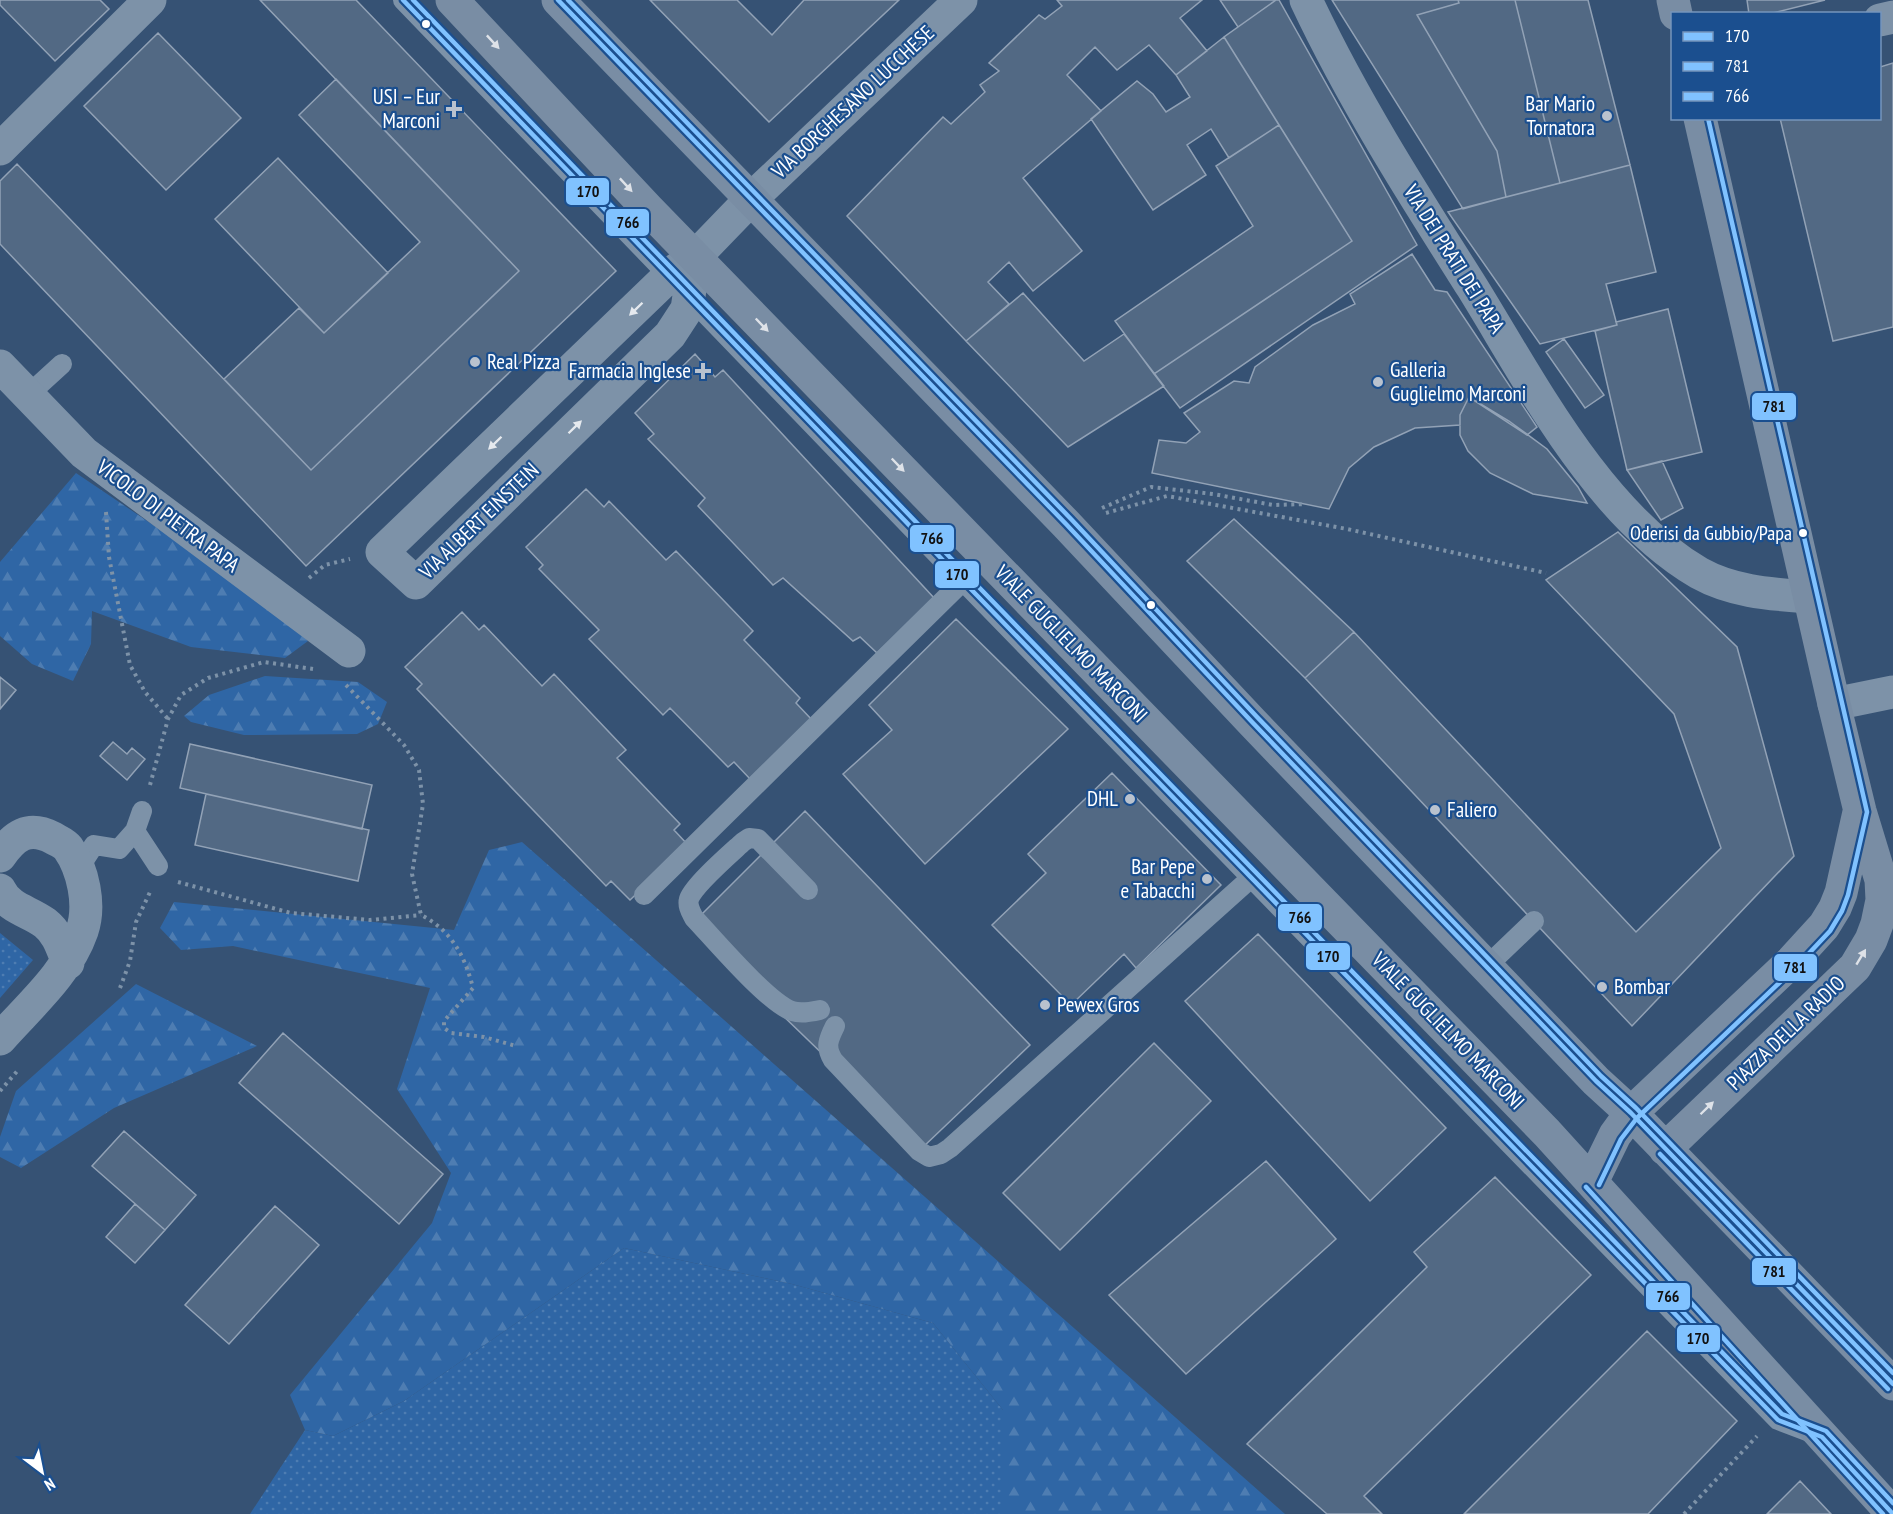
<svg xmlns="http://www.w3.org/2000/svg" width="1893" height="1514" viewBox="0 0 1893 1514" font-family="'PT Sans Narrow',sans-serif">
<defs>
<pattern id="green-dots" width="8" height="8" patternUnits="userSpaceOnUse" patternTransform="scale(1.5)"><rect width="8" height="8" fill="#2f66a5"/><path d="M2 2h.1M6 6h.1" fill="none" stroke="#4e7db2" stroke-width="1.8" stroke-linecap="round"/></pattern>
<pattern id="forest-firs" width="22" height="20" patternUnits="userSpaceOnUse" patternTransform="scale(1.5)"><rect width="22" height="20" fill="#2f66a5"/><path d="M5 1l3.5 6h-7zM16 11l3.5 6h-7z" fill="#4e7db2"/></pattern>
</defs>
<rect width="100%" height="100%" fill="#365274"/>
<!-- green -->
<path fill="url(#green-dots)" d="M0,933l33,27 -33,38z
M624,1248l168,36 141,39 70,87v104h-753l55,-84 28,6 71,-35z"/>
<!-- forest -->
<path fill="url(#forest-firs)" d="M76,473l175,118 57,50 -23,17 -94,-11 -99,-36 -1,33 -18,37 -41,-17 -32,-28v-74z
M265,676l93,6 29,20 -9,22 -21,10 -113,1 -53,-13 -7,-6 25,-21z
M522,842l763,672h-282v-104l-70,-87 -141,-39 -168,-36 -220,153 -71,35 -28,-6 -15,-35 142,-172 19,-50 -54,-84 33,-101 -197,-42 -52,4 -21,-22 14,-26 280,28 35,-80z
M136,984l121,62 -143,62 -93,60 -21,-11v-20l16,-46z"/>
<!-- building -->
<path fill="#526984" stroke="#92a2b6" stroke-width="1.5" d="M0,0h100l9,9 -54,52 -55,-56z
M260,0h96l260,271 -310,295 -306,-322v-63l17,-17 294,306 208,-199z
M650,0h87l35,35 32,-35h95l-130,122z
M1057,0h145l-22,18 27,33 -31,24 -27,-30 -32,25 -22,-23 -28,28 34,36 -78,67 59,73 -49,40 -24,-29 -21,20 21,22 -43,37 -119,-125 96,-99 8,7 34,-32 -5,-7 19,-14 -10,-8 50,-48 6,4 17,-13z
M1220,0h56l-38,27z
M1276,0h3l138,245 -237,163 -26,-34 198,-133 -128,-204z
M1332,0h126l1,3 -42,12 80,136 9,46 -43,12z
M1458,0h57l45,183 -54,14 -9,-46 -80,-136 42,-12z
M1515,0h73l42,165 -70,18z
M1747,0h78l-56,14h-20z
M158,33l83,85 -75,72 -82,-84z
M1224,37l55,88 -50,33 -18,-29 -24,16 19,30 -53,35 -62,-91 46,-38 16,13 13,18 24,-15 -14,-22z
M1893,63v264l-60,14 -53,-223h100v-51z
M336,79l183,192 -208,199 -87,-91 75,-71 25,25 96,-91 -121,-127z
M1279,125l73,116 -198,133 -39,-53 138,-95 -37,-60z
M278,158l110,115 -64,60 -109,-114z
M1630,165l26,107 -50,12 11,41 -77,19 -92,-132z
M1412,254l23,36 12,2 90,135 -10,8 -58,-38 -9,18v10l-45,3 -41,19 -25,21 -20,41 -177,-36 7,-33 27,3 14,-11 -16,-19 50,-32 15,2 6,-16 58,-42 42,-21 -5,-10z
M1023,293l61,68 40,-27 40,52 -96,61 -102,-106z
M1668,309l34,143 -75,18 -32,-139 22,-6 -1,-3z
M1564,339l40,56 -19,13 -39,-56z
M695,354l20,23 8,-7 212,229 -58,54 -17,-16 -7,4 -70,-63 -10,7 -75,-79 7,-8 -57,-59 6,-5 -19,-21z
M1469,397l40,24 38,28 31,38 9,16 -54,-9 -43,-21 -22,-22 -8,-16v-20z
M1662,461l21,47 -22,12 -34,-50z
M586,489l18,18 5,-6 57,59 10,-9 77,80 -9,9 56,58 -4,5 17,18 -62,59 -17,-18 -6,5 -58,-59 -7,7 -74,-76 10,-9 -60,-61 4,-4 -17,-18z
M1234,519l120,113 -49,46 -118,-117z
M1618,532l119,115 57,209 -162,170 -327,-348 49,-46 282,300 85,-84 -47,-134 -128,-134z
M462,612l17,18 5,-5 58,61 12,-12 72,76 -9,8 63,66 -6,6 14,15 -58,55 -19,-19 -5,5 -189,-197 5,-5 -17,-17z
M956,619l112,110 -143,135 -82,-90 49,-44 -23,-25z
M0,677l16,13 -16,19z
M113,742l14,12 5,-6 13,11 -18,21 -27,-24z
M190,744l182,41 -10,44 -182,-41z
M1112,773l109,112 -85,83 -12,-14 -53,51 -79,-80 54,-52 -18,-19z
M206,794l163,36 -11,51 -163,-36z
M805,811l225,234 -109,104 -231,-223z
M1258,934l188,194 -76,73 -185,-200z
M283,1033l160,141 -44,50 -160,-141z
M1154,1043l57,58 -151,149 -57,-57z
M124,1131l72,64 -31,35 -73,-64z
M1266,1161l70,78 -150,135 -77,-79z
M1495,1177l96,98 -227,221 18,18h-55l-80,-70 180,-177 -13,-15z
M135,1204l30,26 -30,33 -29,-26z
M275,1206l44,39 -90,99 -44,-39z
M1647,1331l90,90 -89,93h-184z
M1800,1481l31,33h-64z"/>
<g fill="none" stroke-linecap="round" stroke-linejoin="round">
<!-- path -->
<path stroke="#7d92a8" stroke-width="4" stroke-dasharray="3 4.5" stroke-linecap="butt" d="M1102,508l49,-21 62,7 60,11 33,-1
M106,512l3,45 21,108 15,27 23,27
M1106,513l61,-17 180,33 199,44
M309,578l16,-13 25,-6
M346,685l58,60 15,25 4,34 -11,70 9,41c30,15 44,41 52,73l-29,33v7l7,5 33,4 32,9
M150,785l18,-66 13,-24 27,-17 56,-16 49,7
M178,882l113,31 79,7 51,-5
M120,988l10,-27 6,-39 14,-30
M0,1091l19,-22
M1684,1514l73,-78"/>
<!-- lane -->
<path stroke="#7d92a8" stroke-width="20" d="M403,0l560,581 815,839 34,13
M28,395l34,-31
M135,831l23,35
M79,868l15,-23 25,4 16,-18 7,-20
M808,890l-50,-51 -9,-1 -6,4c-13,12 -49,43 -54,57 -2,7 2,13 5,19 19,20 74,85 98,93 9,3 18,1 28,-1
M644,895l319,-314
M1487,966l47,-45
M835,1026c-7,14 -10,21 -2,34l86,91 10,6 12,-3 9,-6 301,-270"/>
<!-- street -->
<path stroke="#7d92a8" stroke-width="33" d="M1306,0c47,100 107,194 166,287 60,97 126,227 227,286 34,19 72,21 110,24
M1880,20l13,-3
M0,149l150,-149
M695,257l-8,52 -17,26 -254,248 -34,-31 292,-281 21,-14 55,-57 211,-200
M0,366l84,87 265,198
M1834,704l59,-12
M0,856c14,-20 28,-31 53,-18 5,3 11,5 15,10 15,21 23,57 14,83 -15,43 -52,74 -82,108
M0,890c9,19 29,21 45,33 13,10 17,25 23,40"/>
<!-- secondary -->
<path stroke="#798da4" stroke-width="33" d="M452,0l196,209 899,924 346,381
M558,0l508,524 187,199 343,358 35,32 262,271
M1673,0l3,14
M1665,1149l190,-182 16,-27 6,-16 5,-24 -1,-20 -21,-69 -26,-107 -134,-586
M1592,1182l23,-47 16,-22 161,-152 32,-35 11,-18 6,-15 18,-81"/>
<!-- bus-1 casing -->
<g stroke="#1b4f8f" stroke-width="9">
<path id="bus-1" d="M403,0l560,581 815,839 44,17 71,77
M558,0l508,524 187,199 343,358 35,32 262,271"/>
</g>
<!-- bus-2 casing -->
<g stroke="#1b4f8f" stroke-width="9">
<path id="bus-2" d="M1660,1154l228,235
M1599,1185l22,-46 16,-21 160,-152 33,-35 12,-20 6,-16 19,-83 -159,-694
M1586,1187l297,327"/>
</g>
<!-- bus-3 casing -->
<g stroke="#1b4f8f" stroke-width="9">
<path id="bus-3" d="M413,0l555,576 814,838 44,17 67,72
M568,0l503,519 187,199 343,358 35,32 257,265"/>
</g>
<!-- bus-1 -->
<use href="#bus-1" stroke="#80c2ff" stroke-width="4.5"/>
<!-- bus-2 -->
<use href="#bus-2" stroke="#80c2ff" stroke-width="4.5"/>
<!-- bus-3 -->
<use href="#bus-3" stroke="#80c2ff" stroke-width="4.5"/>
</g>
<!-- one-way arrows -->
<defs><path id="oneway-solid" d="M-6-.8H1V-3.2L6.5 0L1 3.2V.8H-6Z" transform="scale(1.5)"/></defs>
<g fill="#dee2e8">
<use href="#oneway-solid" transform="translate(493 42) rotate(47)"/>
<use href="#oneway-solid" transform="translate(626 185) rotate(47)"/>
<use href="#oneway-solid" transform="translate(762 325) rotate(46)"/>
<use href="#oneway-solid" transform="translate(898 465) rotate(46)"/>
<use href="#oneway-solid" transform="translate(1861 957) rotate(-59)"/>
<use href="#oneway-solid" transform="translate(1707 1108) rotate(-44)"/>
</g>
<g fill="#e5e9ee">
<use href="#oneway-solid" transform="translate(636 309) rotate(136)"/>
<use href="#oneway-solid" transform="translate(575 427) rotate(-44)"/>
<use href="#oneway-solid" transform="translate(495 443) rotate(136)"/>
</g>
<!-- markers -->
<g fill="#fff" stroke="#1b4f8f" stroke-width="2">
<circle cx="426" cy="24" r="5"/>
<circle cx="1803" cy="533" r="5"/>
<circle cx="1151" cy="605" r="5"/>
</g>
<g fill="#b9c2ce" stroke="#1b4f8f" stroke-width="2">
<path d="M451 100h6v6h6v6h-6v6h-6v-6h-6v-6h6z"/>
<circle cx="1607" cy="116" r="6"/>
<circle cx="475" cy="362" r="6"/>
<path d="M700 362h6v6h6v6h-6v6h-6v-6h-6v-6h6z"/>
<circle cx="1378" cy="382" r="6"/>
<circle cx="1130" cy="799" r="6"/>
<circle cx="1435" cy="810" r="6"/>
<circle cx="1207" cy="879" r="6"/>
<circle cx="1602" cy="987" r="6"/>
<circle cx="1045" cy="1005" r="6"/>
</g>
<g text-anchor="middle" stroke-width="4.5" stroke-linejoin="round" paint-order="stroke">
<!-- bus labels -->
<g font-size="20" fill="#fff" stroke="#1b4f8f" text-anchor="end">
<text x="1792" y="540">Oderisi da Gubbio/Papa</text>
</g>
<!-- poi labels -->
<g font-size="21" fill="#fff" stroke="#1b4f8f" text-anchor="end">
<text x="440" y="104">USI – Eur<tspan x="440" dy="24">Marconi</tspan></text>
<text x="1595" y="111">Bar Mario<tspan x="1595" dy="24">Tornatora</tspan></text>
<text x="487" y="369" text-anchor="start">Real Pizza</text>
<text x="1390" y="377" text-anchor="start">Galleria<tspan x="1390" dy="24">Guglielmo Marconi</tspan></text>
<text x="691" y="378">Farmacia Inglese</text>
<text x="1118" y="806">DHL</text>
<text x="1447" y="817" text-anchor="start">Faliero</text>
<text x="1195" y="874">Bar Pepe<tspan x="1195" dy="24">e Tabacchi</tspan></text>
<text x="1614" y="994" text-anchor="start">Bombar</text>
<text x="1057" y="1012" text-anchor="start">Pewex Gros</text>
</g>
<!-- street labels -->
<g font-size="21" fill="#fff" stroke="#1b4f8f">
<text transform="translate(853 102) rotate(-43)" y="7">VIA BORGHESANO LUCCHESE</text>
<text transform="translate(1454 259) rotate(58)" y="7">VIA DEI PRATI DEI PAPA</text>
<text transform="translate(168 516) rotate(37)" y="7">VICOLO DI PIETRA PAPA</text>
<text transform="translate(479 521) rotate(-44)" y="7">VIA ALBERT EINSTEIN</text>
<text transform="translate(1071 644) rotate(46)" y="7">VIALE GUGLIELMO MARCONI</text>
<text transform="translate(1448 1031) rotate(46)" y="7">VIALE GUGLIELMO MARCONI</text>
<text transform="translate(1786 1033) rotate(-44)" y="7">PIAZZA DELLA RADIO</text>
</g>
</g>
<g stroke="#1b4f8f" stroke-width="2">
<rect x="565" y="177" width="45" height="29" rx="6" fill="#80c2ff"/>
<rect x="605" y="208" width="45" height="29" rx="6" fill="#80c2ff"/>
<rect x="1751" y="392" width="46" height="29" rx="6" fill="#80c2ff"/>
<rect x="909" y="524" width="46" height="29" rx="6" fill="#80c2ff"/>
<rect x="934" y="560" width="46" height="29" rx="6" fill="#80c2ff"/>
<rect x="1277" y="903" width="46" height="29" rx="6" fill="#80c2ff"/>
<rect x="1305" y="942" width="46" height="29" rx="6" fill="#80c2ff"/>
<rect x="1773" y="953" width="45" height="29" rx="6" fill="#80c2ff"/>
<rect x="1751" y="1257" width="46" height="29" rx="6" fill="#80c2ff"/>
<rect x="1645" y="1282" width="46" height="29" rx="6" fill="#80c2ff"/>
<rect x="1676" y="1324" width="45" height="29" rx="6" fill="#80c2ff"/>
</g>
<g font-size="16" text-anchor="middle" font-weight="bold" fill="#111">
<text x="588" y="197">170</text>
<text x="628" y="228">766</text>
<text x="1774" y="412">781</text>
<text x="932" y="544">766</text>
<text x="957" y="580">170</text>
<text x="1300" y="923">766</text>
<text x="1328" y="962">170</text>
<text x="1795" y="973">781</text>
<text x="1774" y="1277">781</text>
<text x="1668" y="1302">766</text>
<text x="1698" y="1344">170</text>
</g>
<!-- legend -->
<rect x="1671" y="12" width="210" height="108" fill="#1b4f8f" stroke="#7695bc" stroke-width="1.5"/>
<rect x="1683" y="32" width="30" height="9" fill="#80c2ff" stroke="#7695bc" stroke-width="1.5"/>
<text x="1725" y="42" font-size="18" fill="#ffffff">170</text>
<rect x="1683" y="62" width="30" height="9" fill="#80c2ff" stroke="#7695bc" stroke-width="1.5"/>
<text x="1725" y="72" font-size="18" fill="#ffffff">781</text>
<rect x="1683" y="92" width="30" height="9" fill="#80c2ff" stroke="#7695bc" stroke-width="1.5"/>
<text x="1725" y="102" font-size="18" fill="#ffffff">766</text>
<!-- north arrow -->
<g transform="translate(42 1472) rotate(148)" stroke="#1b4f8f" stroke-width="4.5" paint-order="stroke">
<path d="M0-4.5L10 22L0 15L-10 22Z" fill="#ffffff"/>
<text y="-9" font-size="16" font-weight="bold" text-anchor="middle" fill="#ffffff">N</text>
</g>
</svg>
